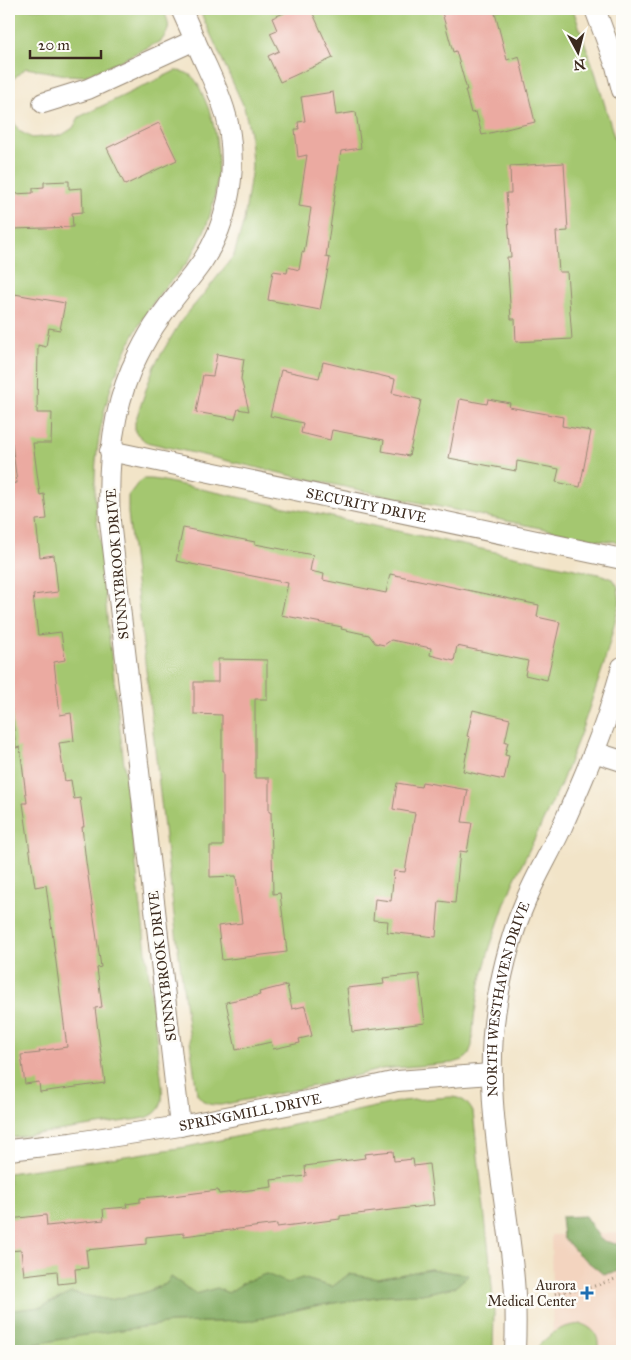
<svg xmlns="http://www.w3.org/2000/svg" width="631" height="1360" viewBox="0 0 631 1360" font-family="'IM FELL Great Primer',serif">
<rect width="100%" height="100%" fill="#fdfcf7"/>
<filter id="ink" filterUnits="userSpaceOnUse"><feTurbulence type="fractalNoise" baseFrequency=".02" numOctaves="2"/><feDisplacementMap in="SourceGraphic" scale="10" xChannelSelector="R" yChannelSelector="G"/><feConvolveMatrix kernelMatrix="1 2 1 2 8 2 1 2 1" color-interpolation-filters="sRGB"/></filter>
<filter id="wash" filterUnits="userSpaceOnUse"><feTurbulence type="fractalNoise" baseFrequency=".0096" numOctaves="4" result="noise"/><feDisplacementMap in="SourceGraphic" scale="20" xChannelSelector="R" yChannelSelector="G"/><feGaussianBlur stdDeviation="1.12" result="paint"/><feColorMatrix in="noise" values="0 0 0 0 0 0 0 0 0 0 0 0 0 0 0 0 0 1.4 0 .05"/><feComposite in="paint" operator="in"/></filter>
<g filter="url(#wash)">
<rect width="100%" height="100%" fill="#f2e4c8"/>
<!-- built -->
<path fill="#f3d4bf" d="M622,1233v118h-69l-2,-116z"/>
<!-- green -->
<path fill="#a4c770" stroke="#707847" d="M9,9h154c6,14 9,19 -2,32l-52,25 -25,10 -18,-1 -40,-7 -12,10 -5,16z
M199,9h374l23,66 19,65 7,40v360l-3,2 -22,-2 -304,-64 -147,-34 -11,-10v-10l19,-56 27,-45 30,-36 23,-30 10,-34 8,-54 -2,-34 -6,-26z
M175,71c20,0 23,13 30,29 23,51 14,117 -18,163 -10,13 -23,23 -32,37 -24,35 -43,76 -52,117 -7,31 -10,63 -7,94 1,14 4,28 6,42 1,10 1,20 2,30 1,15 3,30 4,45l50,425c1,11 7,42 3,52 -3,7 -8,10 -15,13l-137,20v-1025l10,18 13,7 30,-3 11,-7 6,-11z
M144,479h6l9,1 444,95 11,5 4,7 2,15 -16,62 -23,68 -21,54 -47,97 -9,23 -14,41 -10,36 -6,35 -2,28 -4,10 -5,4 -10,3 -71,6 -58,15 -103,21c-14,0 -16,-1 -24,-11l-21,-161 -48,-420v-17l10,-13z
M450,1097c11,0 18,5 23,15l17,150 4,51 -1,38h-484v-2l69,-13 93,-13 78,-2 65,-15 76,-11 32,-1 33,-7 13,-12 -38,-6 -52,10 -29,-5 -17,13 -30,-9 -14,6 -22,-10 -21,8 -17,11 -11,-5 -21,6 -25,-17 -5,7 -22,9 -34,7 -39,-7 -30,14 -27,4 -5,-4v-134l89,-13 88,-13 93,-19 123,-27z
M582,1324c14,6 17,12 16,27h-63v-2c17,-16 23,-23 47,-25z"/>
<!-- forest -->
<path fill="#83ac62" stroke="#5f6b40" d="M585,1216l16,24 15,4 6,-1v28l-19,3 -26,-21 -14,-16 -2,-20z
M430,1269l39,6 -14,12 -33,7 -33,1 -75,11 -65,15 -78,2 -93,13 -69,13v-42l5,3 27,-3 30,-14 39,7 33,-7 23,-9 5,-7 25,17 21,-6 11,5 17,-11 21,-8 22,9 14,-5 30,9 17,-13 29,5z"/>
<g id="blocks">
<!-- building -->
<path fill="#ebaaa1" d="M293,9h18l22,49 -53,24 -12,-26 11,-5 -9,-18 7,-3 -5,-12z
M441,9h53l13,51 12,-4 16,66 -53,13 -6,-23 -5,1 -6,-23h2l-11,-39 -3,1z
M333,92l3,23 20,-3 5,36 -20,3 -15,106 4,1 -10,52 -52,-10 5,-29 14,2 1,-6 11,3 3,-18 2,1 7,-45 -12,-2 8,-51 -9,2 -3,-28h4l-1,-7 7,-1 -4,-24z
M159,123l18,37 -52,25 -18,-37z
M564,163l4,68 -12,1 3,40h8l5,67 -56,3 -1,-23h-4l-4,-62h4l-5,-64h5l-1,-27z
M69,181v8l13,-1 1,24 -11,1 1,14 -59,2 -1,-35 20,-1v-5l11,-1v-5z
M9,293l56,10 -5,27 -11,-2 -3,19 -8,-2 -1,68h15l-1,30h-18l7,52 4,-1 3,25 -11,1 4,37 14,-2 4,37 -25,3 5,40 23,-3 4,28 -11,2 6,53 11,-2 3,28 -15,2 6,38 6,-1 3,19 6,-1 4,29h-2l4,35 15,105 -4,1 5,39 -7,1 10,75 -65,9 -1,-10 -14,2 -4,-29 19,-2 -1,-2 28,-4 -21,-162 -11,2 -12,-84h4l-7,-56 -4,1 -7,-62v-202l8,-1 -5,-40h-3z
M217,354l27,5 -3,20 8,32 -11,-2 -3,10 -39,-7 7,-37 10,1z
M323,362l72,17 -3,14 29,7 -12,56 -27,-5 2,-11 -52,-10 -2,10 -29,-7 2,-10 -33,-7 11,-46 38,8z
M460,399l27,5 1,-5 22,4 -1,4 54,10 -1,9 29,5 -11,56 -24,-5 3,-13 -42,-8 -1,10 -67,-13z
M183,528l72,14v2l58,11 -3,16 14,3 -1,6 63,13 4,-19 149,31 -2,12 23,5 -13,58 -22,-5 3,-14 -71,-15 -3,15 -24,-6 1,-7 -40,-8 -7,5 -9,-2 -6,-8 -28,-6 1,-2 -61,-12 7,-32 -112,-22z
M218,659l49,1v39h-12v79h14v34h2l2,82 7,-1 7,59 -65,8 -4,-34 24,-3 -6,-47 -26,1v-31h13v-74h-1v-57l-28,-1v-32h24z
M473,710l37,9 -5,23h3l-3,13 4,1 -5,24 -41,-9 7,-34 -3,-1z
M422,782l46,8 -6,32 10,1 -5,29 -7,-1 -5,52 -16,-2 -3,36 -49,-5 1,-11 -15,-1 2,-21 16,2 3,-30 11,1 10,-59 -22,-4 4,-26 24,4z
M419,974l6,49 -73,9 -5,-44 37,-4 -1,-6z
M287,985l5,24 13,-3 7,30 -13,3 1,4 -27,6 -2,-7 -35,8 -10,-48 34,-7 -1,-3z
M393,1151l1,10 19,-2 1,7 15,-2 5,41 -94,11v3l-63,8v-3l-93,12v-3l-38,4v7l-60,6 2,18 -13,1 1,13 -18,2 -1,-13 -33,4 -3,-25 -12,1v-32l37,-4 1,11 57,-6 -1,-11 24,-2 -1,-3 14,-2v-4l25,-2v1l53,-7 1,4 53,-7 -1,-7 35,-4 -1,-10 60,-8 -1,-4z"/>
</g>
</g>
<g filter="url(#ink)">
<use href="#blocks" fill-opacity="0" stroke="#968773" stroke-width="1"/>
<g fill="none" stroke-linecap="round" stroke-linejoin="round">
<!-- street casing -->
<g stroke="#968773" stroke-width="22">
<g id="street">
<path d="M595,9l21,57 6,24"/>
<path d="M43,103l45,-14 107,-49"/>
<path id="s1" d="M110,451l512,108"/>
<path d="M594,752l28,9"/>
<path d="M180,1126l-70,-605c-3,-56 2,-116 28,-166 6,-12 13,-25 21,-36 13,-20 30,-38 43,-57 25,-37 34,-84 28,-127 -3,-24 -13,-46 -23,-68 -9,-19 -17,-39 -26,-58"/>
<path id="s2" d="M9,1150l62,-7 109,-17 132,-26 85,-19 94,-7"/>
<path id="s3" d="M515,1351c1,-24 1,-48 -1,-71 -8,-93 -33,-185 -17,-278 6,-35 15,-70 29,-102 10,-24 24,-47 35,-71 17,-38 34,-76 47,-115 5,-16 10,-32 14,-47"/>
</g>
</g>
<!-- path -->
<path stroke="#968773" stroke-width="3" stroke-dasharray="1 4" stroke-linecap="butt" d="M555,1294c8,-3 16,-3 24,-4 15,-3 29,-9 43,-13"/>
<!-- street -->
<use href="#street" stroke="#fff" stroke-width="20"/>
</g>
</g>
<!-- markers -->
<path fill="#1f6fb2" stroke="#fdfcf7" stroke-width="2" d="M584.5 1285.5h5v5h5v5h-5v5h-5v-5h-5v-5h5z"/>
<g text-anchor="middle" stroke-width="5" stroke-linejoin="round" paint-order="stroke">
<!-- street labels -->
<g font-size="14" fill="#3b2a1e" stroke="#fdfcf7">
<text dy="5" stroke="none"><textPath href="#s1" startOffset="262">SECURITY DRIVE</textPath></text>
<text transform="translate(117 564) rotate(-95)" y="5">SUNNYBROOK DRIVE</text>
<text transform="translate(162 966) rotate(-97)" y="5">SUNNYBROOK DRIVE</text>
<text dy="5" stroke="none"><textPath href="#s3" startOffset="355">NORTH WESTHAVEN DRIVE</textPath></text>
<text dy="5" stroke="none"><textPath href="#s2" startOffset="244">SPRINGMILL DRIVE</textPath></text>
</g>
<!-- poi labels -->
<g font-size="14" fill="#3b2a1e" stroke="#fdfcf7" text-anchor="end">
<text x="576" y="1290">Aurora<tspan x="576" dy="16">Medical Center</tspan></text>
</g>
</g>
<!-- margin -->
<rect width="631" height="1360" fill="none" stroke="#fdfcf7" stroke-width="30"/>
<!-- north arrow -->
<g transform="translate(578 52) rotate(173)" stroke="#fdfcf7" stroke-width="4" paint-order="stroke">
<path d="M0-4L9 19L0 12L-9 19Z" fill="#3b2a1e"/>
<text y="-8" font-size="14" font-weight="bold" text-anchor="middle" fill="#3b2a1e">N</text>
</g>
<!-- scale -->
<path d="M30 50v8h71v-8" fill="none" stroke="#3b2a1e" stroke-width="2.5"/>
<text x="38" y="50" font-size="15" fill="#3b2a1e" stroke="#fdfcf7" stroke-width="4" paint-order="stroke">20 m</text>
</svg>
